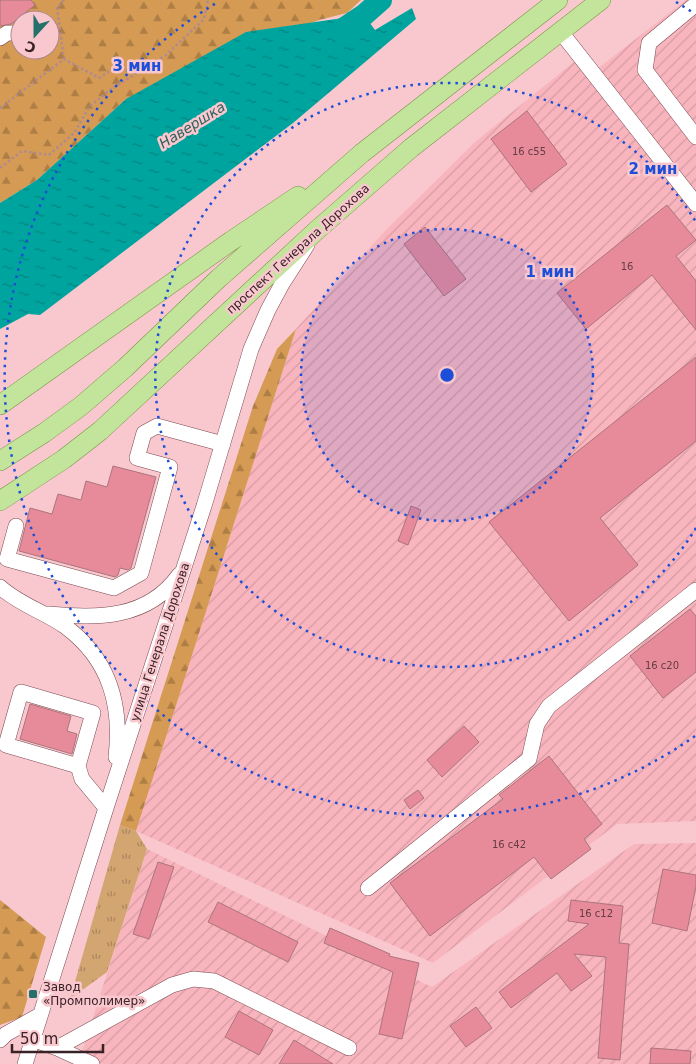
<svg xmlns="http://www.w3.org/2000/svg" width="696" height="1064" viewBox="0 0 696 1064" font-family="'DejaVu Sans',sans-serif">
<defs>
<pattern id="industrial-furrows" width="10" height="10" patternUnits="userSpaceOnUse" patternTransform="scale(1.25)"><rect width="10" height="10" fill="#f9b5be"/><path d="M-1 1l2-2M0 10L10 0M9 11l2-2" fill="none" stroke="#d69ba3"/></pattern>
<pattern id="grass-tufts" width="24" height="20" patternUnits="userSpaceOnUse" patternTransform="scale(1.25)"><rect width="24" height="20" fill="#d2a571"/><path d="M3 7l-1-3M5 7V3M7 7l1-3M15 17l-1-3M17 17v-4M19 17l1-3" fill="none" stroke="#ab865d"/></pattern>
<pattern id="forest-firs" width="22" height="20" patternUnits="userSpaceOnUse" patternTransform="scale(1.25)"><rect width="22" height="20" fill="#d59b54"/><path d="M5 1l3.5 6h-7zM16 11l3.5 6h-7z" fill="#ae7e45"/></pattern>
<pattern id="water-ripples" width="26" height="14" patternUnits="userSpaceOnUse" patternTransform="scale(1.25)"><rect width="26" height="14" fill="#00a49e"/><path d="M2 4q2-2 4 0t4 0M15 11q2-2 4 0t4 0" fill="none" stroke="#038581"/></pattern>
</defs>
<rect width="100%" height="100%" fill="#f9c8ce"/>
<!-- industrial -->
<path fill="url(#industrial-furrows)" d="M686,0h10v821l-79,3 -184,139 -297,-132 160,-502 88,-97 92,-91 99,-80 13,15z
M696,843v221h-618l69,-215 285,138 202,-143z"/>
<!-- grass -->
<path fill="url(#grass-tufts)" d="M120,825l16,6 11,18 -40,123 -37,27z"/>
<!-- forest -->
<path fill="url(#forest-firs)" fill-rule="evenodd" d="M0,0h361l-14,13 -28,7 -193,79 -89,81 -37,23zM20,20h30v30h-30z
M296,329l-160,502 -16,-6 133,-419 24,-57z
M0,900l46,37 -24,80 -22,8z"/>
<!-- water -->
<path fill="url(#water-ripples)" d="M412,8l4,11 -123,104 -253,192 -12,-1 -28,15v-126l37,-23 89,-81 120,-67 118,-17 11,15z"/>
<g fill="none" stroke-linecap="round" stroke-linejoin="round">
<!-- river -->
<path stroke="#00a49e" stroke-width="22" d="M340,31l24,-16 17,-15"/>
</g>
<!-- building -->
<path fill="#e78b9a" stroke="#ab747c" d="M0,0h31l4,5 -24,19 -11,2z
M527,111l40,53 -36,28 -40,-53z
M667,205l29,35 -20,16 20,25v49l-44,-55 -66,54 -29,-36z
M425,227l41,52 -22,17 -40,-52z
M696,357v84l-96,77 38,47 -69,56 -80,-99z
M113,466l43,11 -25,91 -3,2 -8,-2 -2,7 -3,2 -96,-26 11,-43 22,6 6,-20 23,6 5,-19 21,6z
M411,506l10,4 -13,35 -10,-4z
M690,609l6,7v56l-33,26 -33,-42z
M30,704l41,12 -4,15 10,3 -5,20 -52,-15z
M464,726l15,16 -37,35 -15,-17z
M549,756l53,68 -18,15 7,10 -40,30 -17,-22 -104,79 -40,-53 113,-84 -4,-4z
M418,790l6,8 -14,11 -6,-9z
M158,862l16,5 -25,72 -16,-5z
M663,869l33,6v11l-9,45 -35,-8z
M571,900l52,6 -4,37 10,1 -9,116 -22,-2 8,-101 -32,-3 18,22 -21,15 -14,-18 -46,35 -12,-16 90,-68 -21,-3z
M218,902l80,40 -10,20 -80,-40z
M330,928l60,26 -1,2 30,7 -17,76 -23,-5 14,-62 -69,-29z
M476,1007l16,21 -26,19 -16,-21z
M239,1011l34,19 -14,25 -34,-18z
M294,1040l39,24h-54z
M651,1048l40,3 -1,13h-40z"/>
<g fill="none" stroke-linecap="round" stroke-linejoin="round">
<!-- minor casing -->
<g stroke="#7c4951" stroke-width="16">
<path id="minor" d="M696,4l-47,39 -4,27 51,67
M560,31l136,173
M0,38l7,-5h13
M16,526l-9,33 107,29 27,-15 29,-106 -33,-9 7,-25 13,-7 66,18
M0,587c20,18 45,25 66,40 44,33 56,78 50,130
M48,614c49,4 99,6 131,-39
M78,766l-72,-21 15,-53 72,21 -15,53 4,13 24,29
M368,888l161,-129 8,-35 12,-18 147,-116
M32,1039l25,9 35,16
M0,1040l6,-6 34,-19
M57,1048l115,-63 21,-6 21,2 135,67
M25,1064l81,-256 98,-302 47,-157 17,-39 14,-26 25,-39"/>
</g>
<!-- major casing -->
<g stroke="#799447" stroke-width="20">
<path id="major" d="M0,405l231,-164 67,-45
M0,461l44,-28 37,-27 44,-38 94,-90 143,-125 196,-153
M0,501l64,-42 36,-28 217,-201 94,-82 190,-148"/>
</g>
<!-- path -->
<path stroke="#b18a8f" stroke-width="2.5" stroke-dasharray="2.5 2.5" stroke-linecap="butt" d="M64,0l-7,8 7,51
M0,108l64,-49 35,19 15,-10 22,5
M0,168l22,-17 27,4 26,-23 14,-25 22,-18 55,-34 38,-36 4,-19"/>
<!-- minor -->
<use href="#minor" stroke="#fff" stroke-width="15"/>
<!-- major -->
<use href="#major" stroke="#c3e49b" stroke-width="19"/>
</g>
<!-- distance rings -->
<circle cx="447" cy="375" r="146" fill="#1d4ed8" fill-opacity=".12"/>
<g fill="none" stroke="#1d4ed8" stroke-width="2.5" stroke-dasharray="2.5 5">
<circle cx="447" cy="375" r="146"/>
<path d="M696 528A292 292 0 1 1 696 222"/>
<path d="M695 736A438 438 0 1 1 218 2M676 2A438 438 0 0 1 695 14"/>
</g>
<!-- markers -->
<rect fill="#26706c" stroke="#f9c8ce" stroke-width="2" x="28" y="989" width="10" height="10" rx="2.5"/>
<g text-anchor="middle" stroke-width="5" stroke-linejoin="round" paint-order="stroke">
<!-- number labels -->
<g font-size="10" fill="#643c43">
<text x="529" y="155">16 с55</text>
<text x="627" y="270">16</text>
<text x="662" y="669">16 с20</text>
<text x="509" y="848">16 с42</text>
<text x="596" y="917">16 с12</text>
</g>
<!-- street labels -->
<g font-size="12" fill="#392226" stroke="#f9c8ce">
<text transform="translate(298 249) rotate(-42)" y="4">проспект Генерала Дорохова</text>
<text transform="translate(160 642) rotate(-72)" y="4">улица Генерала Дорохова</text>
</g>
<!-- poi labels -->
<g font-size="12" fill="#392226" stroke="#f9c8ce" text-anchor="start">
<text x="43" y="991">Завод<tspan x="43" dy="14">«Промполимер»</tspan></text>
</g>
<!-- water labels -->
<g font-size="14" font-style="italic" fill="#2b605d" stroke="#f9c8ce">
<text transform="translate(192 125) rotate(-32)" y="5">Навершка</text>
</g>
</g>
<circle cx="447" cy="375" r="8" fill="#1d4ed8" stroke="#f9c8ce" stroke-width="2.5"/>
<g font-size="15" text-anchor="middle" font-weight="bold" fill="#1d4ed8" stroke="#f9c8ce" stroke-width="5" stroke-linejoin="round" paint-order="stroke">
<text x="137" y="71">3 мин</text>
<text x="653" y="174">2 мин</text>
<text x="550" y="277">1 мин</text>
</g>
<!-- north arrow -->
<g transform="translate(35 35) rotate(201)"><circle r="24" fill="#f9c8ce" stroke="#ac868b"/>
<path d="M0-4L9 19L0 12L-9 19Z" fill="#26706c"/>
<text y="-8" font-size="14" font-weight="bold" text-anchor="middle" fill="#392226">С</text>
</g>
<!-- scale -->
<path d="M12 1044v8h91v-8" fill="none" stroke="#392226" stroke-width="2.5"/>
<text x="20" y="1044" font-size="15" fill="#392226" stroke="#f9c8ce" stroke-width="4" paint-order="stroke">50 m</text>
</svg>
